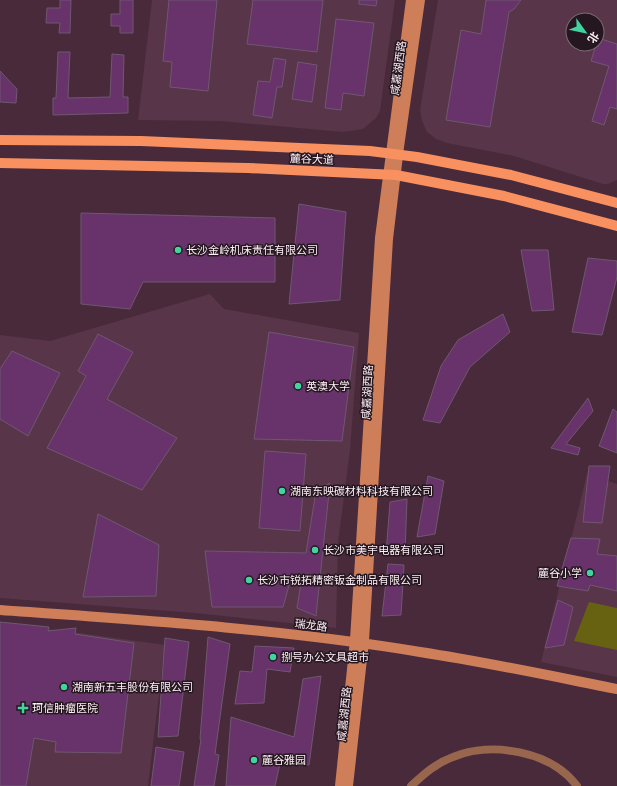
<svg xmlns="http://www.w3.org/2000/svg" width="617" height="786" viewBox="0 0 617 786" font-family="'Fira Sans Condensed','Noto Sans SC',sans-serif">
<rect width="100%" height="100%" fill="#482a3b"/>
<!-- built -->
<path fill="#583549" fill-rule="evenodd" d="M152,0h243l-15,111 -4,7 -13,11 -20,3 -123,-11 -82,-1z
M438,0h179v180l-9,4h-5l-89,-28 -67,-13 -11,-4 -9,-7 -5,-11 -2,-11zM573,20h24v24h-24z
M210,294l14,15 135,24 -9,117 -12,93 -2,85 -141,-15 -195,-15v-263l50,6z
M587,474l30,10v193l-76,-15z
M0,626l58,4 107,15 -17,141h-148z"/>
<!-- green -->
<path fill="#676212" d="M589,602l28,6v42l-43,-9z"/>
<!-- building -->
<path fill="#67336a" stroke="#705771" d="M60,0h11l-1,33h-11l1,-10h-14l1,-15h13z
M120,0h13v33h-13v-7h-9v-12h9z
M169,0h48l-9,91 -38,-4 2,-25 -9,-1z
M253,0h70l-6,52 -70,-8z
M359,0h18l-1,6 -17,-2z
M486,0h35l-7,9 -5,3 -19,115 -44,-7 15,-90 20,4z
M336,19l38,4 -10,73 -21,-3 -2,17 -16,-2z
M598,38l19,6v65l-7,-2 -6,18 -12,-4 17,-55 -18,-5z
M58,52h12l-2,46 42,-1 2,-43 12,1 -1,42h5v16l-75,2v-17h3z
M274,58l12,2 -4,27h-5l-5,31 -19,-3 5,-34 12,1z
M298,62l19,3 -5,37 -20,-3z
M0,71l17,18 -1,14 -16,-1z
M299,204l47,8 -6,88 -51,4z
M81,213l194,5v64h-132l-13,27 -49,-5z
M521,250h27l6,60 -22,1z
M588,258l29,3v16l-15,58 -30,-3z
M503,314l7,18 -40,35 -30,56 -17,-3 18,-54 17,-26z
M269,332l85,15 -12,94 -88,-2z
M98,334l35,18 -26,47 70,39 -35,52 -95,-42 39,-72 -8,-5z
M12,351l48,22 -32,63 -28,-17v-50z
M588,398l5,13 -27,33 14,4 -2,7 -27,-7z
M613,409l4,3v41l-18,-7z
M265,451l41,3 -6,77 -41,-3z
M589,466h21l-8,57 -19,-1z
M428,476l16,5 -9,53 -18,3z
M330,483l-14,133 -19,-8 4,-25 -11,-1 -7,25h-71l-7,-56 101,2 10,-62z
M407,499l-2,54 -19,1 4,-52z
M98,514l61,31 -3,51 -73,1z
M571,538l29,1 -3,15 20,2v35l-27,-6 -2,6 -31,-5z
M388,564l16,1 -3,50 -19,1z
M558,600l15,7 -9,38 -19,3z
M0,622l49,5 -1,4 28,-3 -1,6 59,9 -13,110 -66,-1 1,-10 -22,-4 -8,48h-26z
M208,637l22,7 -15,110 4,1 -5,31h-20l7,-47h-1z
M165,638l24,4 -11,94 -20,1z
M255,646l39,2 -4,24 -23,-3 -3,34 -29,1 5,-33 12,1z
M321,676l-12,89 -28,-6 -6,27h-49l5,-69 63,20 9,-58z
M156,747l28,5 -5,34h-28z"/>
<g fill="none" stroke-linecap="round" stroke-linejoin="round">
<!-- street -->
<path stroke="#98654d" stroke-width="8" d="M411,786c13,-12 25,-23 42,-29 39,-16 98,-6 124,29"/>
<!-- secondary -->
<path stroke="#ce7e58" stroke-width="10" d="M0,610c140,10 281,19 420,42 66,10 131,24 197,37
M340,786l15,-146 25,-402 31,-238
M348,786l16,-145 24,-402 11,-92 21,-147"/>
<!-- primary -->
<path stroke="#f8915f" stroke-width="10" d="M0,140l141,1 229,10 47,6 94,18 106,28
M0,163l248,5 148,7 108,21 113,30"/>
</g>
<!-- markers -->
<g fill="#41d4a1" stroke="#25171f" stroke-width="1.5">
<circle cx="178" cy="250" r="4"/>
<circle cx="298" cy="386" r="4"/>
<circle cx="282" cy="491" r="4"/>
<circle cx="315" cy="550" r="4"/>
<circle cx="590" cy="573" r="4"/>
<circle cx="249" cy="580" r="4"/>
<circle cx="273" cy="657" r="4"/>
<circle cx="64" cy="687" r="4"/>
<path d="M21 702h4v4h4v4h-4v4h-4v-4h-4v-4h4z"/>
<circle cx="254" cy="760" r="4"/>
</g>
<g text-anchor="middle" stroke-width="3" stroke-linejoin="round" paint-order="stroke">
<!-- street labels -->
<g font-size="11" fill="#feeef6" stroke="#25171f">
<text transform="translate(398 68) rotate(-82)" y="4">咸嘉湖西路</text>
<text transform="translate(312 159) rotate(2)" y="4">麓谷大道</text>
<text transform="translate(367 392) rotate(-87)" y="4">咸嘉湖西路</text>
<text transform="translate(311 625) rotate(7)" y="4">瑞龙路</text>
<text transform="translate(344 714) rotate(-84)" y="4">咸嘉湖西路</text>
</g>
<!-- poi labels -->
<g font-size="11" fill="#feeef6" stroke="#25171f" text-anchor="start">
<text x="186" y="254">长沙金岭机床责任有限公司</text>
<text x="306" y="390">英澳大学</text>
<text x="290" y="495">湖南东映碳材料科技有限公司</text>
<text x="323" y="554">长沙市美宇电器有限公司</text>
<text x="582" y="577" text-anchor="end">麓谷小学</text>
<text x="257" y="584">长沙市锐拓精密钣金制品有限公司</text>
<text x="281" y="661">捌号办公文具超市</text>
<text x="72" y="691">湖南新五丰股份有限公司</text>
<text x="32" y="712">珂信肿瘤医院</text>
<text x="262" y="764">麓谷雅园</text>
</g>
</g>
<!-- north arrow -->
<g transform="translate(585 32) rotate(123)"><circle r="19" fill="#25171f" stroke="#7c6d75"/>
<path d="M0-3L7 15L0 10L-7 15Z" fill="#41d4a1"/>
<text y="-6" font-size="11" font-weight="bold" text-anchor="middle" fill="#feeef6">北</text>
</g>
</svg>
